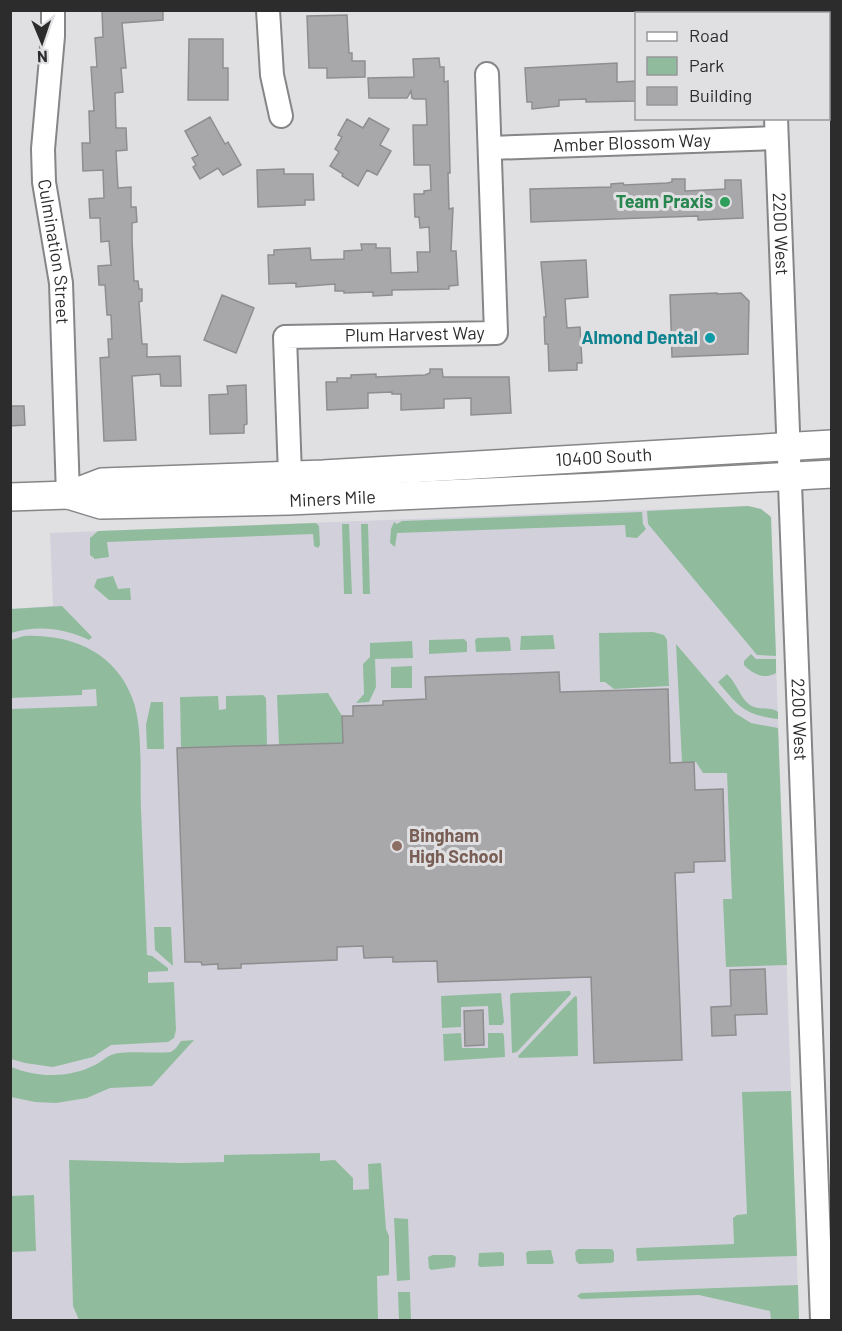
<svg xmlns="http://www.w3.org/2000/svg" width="842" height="1331" viewBox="0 0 842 1331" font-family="Barlow,sans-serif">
<rect width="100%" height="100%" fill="#e0e0e3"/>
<!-- built -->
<path fill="#d2d1db" d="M748,506l13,3 10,8 28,803h-788l-1,-711 43,-3 -3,-73z"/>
<!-- green -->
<path fill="#90bc9d" d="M748,506l13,3 10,8 5,139 -19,-1 -109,-131 -1,-13z
M642,512l1,12 3,5 -9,9 -11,-1 -1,-12 -228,8 -2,14 -5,-4 1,-14 3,-7 3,2 5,-3z
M316,523l3,3 1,19 -2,3 -4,-2 -1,-12 -206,8 2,15 -14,2 -5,-4v-17l8,-7z
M342,524h7l3,70h-8z
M361,524h7l2,70h-7z
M113,576l5,13 12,-1 1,12h-22l-15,-13 3,-8z
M62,606l30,31 -3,3c-26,-12 -50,-15 -78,-7v-24z
M653,632l11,3 3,5 2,46 -55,3 -9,-7h-5l-1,-49z
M553,635l2,14 -35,1 1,-14z
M24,636c47,-2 92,16 109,64 10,27 7,79 8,109 2,49 4,98 6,146l5,1 16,12v3l-20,1v11l26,-1 2,48 -2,8 -6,4 -57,3 -18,12 -40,10 -28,-4 -14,-4v-350l86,-3 -1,-17 -14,1v5l-71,3v-58z
M508,637l2,3 1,11 -35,1 -1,-12 2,-2z
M464,639l3,3v10l-38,2v-14z
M412,641l1,17 -38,1 1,28 -7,15 -13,1 8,-9 -1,-30 7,-7v-14z
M676,644l59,69 16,10 27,5 9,237 -61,2 -3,-68h9l-5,-126h-24l-7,-11h-14z
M751,654l5,5h20v14c-12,7 -23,1 -32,-8v-4z
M412,666v22h-21v-21z
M727,674c10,9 13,24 23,31 9,6 20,1 28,7v7c-33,-4 -39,-12 -60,-37z
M328,693l14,23 1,27 -64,2 -2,-50z
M263,695l3,3 1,47 -86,3 -1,-51 38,-1 1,14 7,-1v-13z
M151,702h12l1,47h-17l-1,-24z
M154,927h17l2,39 -18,-16z
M570,991l1,3 -54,58 -5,1 -2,-58 2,-2z
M501,993l3,29 -2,3h-13l-1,-19 -27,1v20l-19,1 -1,-32z
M575,996l2,1 1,59 -59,2 -1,-2z
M461,1033l1,15h26v-15h15l1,3 1,21 -61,4 -1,-27z
M194,1040l-42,46 -42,2 -23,10 -31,5 -21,-1 -24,-5v-30c27,11 58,11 84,-2 6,-3 11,-8 16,-10 15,-5 43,-1 60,-3l5,-4 5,-7z
M791,1091l6,165 -160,5 -1,-12 1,-1 97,-4 -1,-26 4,-3 10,-1 -5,-122z
M320,1153v8l15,-1 18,18v12l16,-1 -1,-25 13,-1 5,66 3,7v39l-12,1 1,44h-299l-6,-14 -4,-146 112,3 43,-1v-7z
M34,1195l2,56 -25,1v-56z
M394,1218l14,1 2,61 -13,1z
M578,1249h34l2,3v9l-2,2 -33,1 -3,-3 -1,-9z
M551,1250l3,13 -2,1h-25l-1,-11 2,-2z
M502,1252l2,2v11l-1,1 -23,1 -2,-2 1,-12z
M433,1255h20l3,2 -1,10 -24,3 -2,-2 -1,-11z
M798,1285l1,35h-28l-1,-9 -71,-16 -118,4 -4,-3 4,-3z
M398,1292h12l1,28h-12z"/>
<!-- building -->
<path fill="#a8a8aa" stroke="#8e8e90" stroke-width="1.5" d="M102,10h61v10l-41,3 4,45h-5l2,24 -8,1 1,35h10l1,22 -11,1 2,37 13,-1v20h5l1,15 -5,1v17l2,41h4l1,8h3v12l-3,1 3,42h5v13l33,-1 1,30h-20l-1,-12 -28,2 4,64 -32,1 -4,-83 9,-1 -1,-18h4l-1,-24h-4l-2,-30h-6l-1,-19 13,-1 -2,-24 -8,1 -1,-24h-10l-1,-19 15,-1 -1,-28 -20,1 -1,-28h8l-1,-32h5l-3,-44h6l-2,-29 8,-1z
M347,15l2,38h3v8h13v16l-38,1v-10h-18l-2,-52z
M189,39h34v29h5v32h-40z
M439,58l1,9h4v15l4,-1 2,92h-2l1,36 4,-1 -2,43h5l2,34 -9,1v3l-57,1v5l-19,1v-4l-29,1v-2h-9v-7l-39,3v-4l-27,1 -1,-29h6v-5l36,-2 1,12 33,-1v-8l18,-1 -1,-6h15v4h14l1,25 27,-1 -1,-20h13l-1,-25 -9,1 -1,-11h-4l-1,-23h10v-3l7,-1 -1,-25h-16l-1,-40h14l-1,-26h-12l-2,-1 -1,-7 -4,7h-38l-1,-20 46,-1 -1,-18z
M617,63v19l19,-1v20l-50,1v-3l-27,1v6l-27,3v-7h-5l-2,-34z
M210,117l15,27 3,-2 13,23 -18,10 -5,-7 -18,11 -7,-12 3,-2 -4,-7 6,-3 -13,-24z
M369,118l20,11 -9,16 11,6 -14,24 -10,-5 -9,16 -16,-10 1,-2 -13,-8 9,-14 -4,-3 7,-12 -4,-2 9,-16 16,9z
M284,169v5h29l1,26h-9v5l-47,2 -1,-37z
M672,179h13v12l40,-2v-9h16l2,38 -45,2v-4l-167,6 -1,-33 81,-2v-3l12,-1 1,2 43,-2 5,-1z
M586,260l2,37 -23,2 2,29 13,-1 2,36h-5v7l-28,1 -1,-27h-3l-1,-27h2l-5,-55z
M717,293v1l24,-1 8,8 -1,53 -76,3 -2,-62z
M222,295l32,13 -18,45 -32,-13z
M430,369h12l1,8h66l2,36 -40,2v-17l-27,1v9l-43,2v-16h-9v-2l-24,1v15l-41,2 -1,-28h11v-4h14v-3l25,-1v3l49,-2 5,-2z
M246,385l1,39 -3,1v8l-34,1 -1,-39 19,-1 -1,-8z
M10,406h14l1,19 -15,1z
M559,672l1,20 108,-3 2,74 24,-1 1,28 28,-1 2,72 -31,1v10l-19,1 7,187 -88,3 -3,-86 -153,5 -1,-21 -44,1v-5l-29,1 -1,-12 -26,1v13l-96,4v4l-23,1v-5l-16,1 -1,-3h-16l-8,-214 166,-5 -1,-27h11v-10l30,-1v-4l43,-2 -1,-22z
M765,969l2,45 -32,1 1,20 -24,1 -1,-29 20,-1 -1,-36z
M483,1010l1,35 -19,1 -1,-35z"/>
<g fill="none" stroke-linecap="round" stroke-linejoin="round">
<!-- minor casing -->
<g stroke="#868688" stroke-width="26">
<g id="minor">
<path id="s1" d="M53,10v26l-10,113 1,33 17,101 7,212"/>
<path d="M268,10l4,65 9,41"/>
<path d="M772,10v4"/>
<path id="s2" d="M776,118l46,1202"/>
<path id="s3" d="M490,148l286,-10"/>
<path id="s4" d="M290,475l-5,-138 211,-4 -9,-259"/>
</g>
</g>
<!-- major casing -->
<g stroke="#868688" stroke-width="30">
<g id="major">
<path id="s5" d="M68,495l33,10 188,-4 307,-14 236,-13"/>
<path id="s6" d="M10,497l58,-2 34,-13 221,-8 509,-30"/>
</g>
</g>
<!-- minor -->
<use href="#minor" stroke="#fff" stroke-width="22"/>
<!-- major -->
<use href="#major" stroke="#fff" stroke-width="27"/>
</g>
<!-- markers -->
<circle fill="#2e9e5b" stroke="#e0e0e3" stroke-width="2" cx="725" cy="202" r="6"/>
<circle fill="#0f9aa8" stroke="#e0e0e3" stroke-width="2" cx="710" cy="338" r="6"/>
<circle fill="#8d6e63" stroke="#e0e0e3" stroke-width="2" cx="397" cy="846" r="6"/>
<g text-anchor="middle" stroke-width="6" stroke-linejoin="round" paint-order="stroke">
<!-- street labels -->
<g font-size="18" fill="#2c2c2d" stroke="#e0e0e3">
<text dy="6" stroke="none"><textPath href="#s3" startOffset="142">Amber Blossom Way</textPath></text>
<text dy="6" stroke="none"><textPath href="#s2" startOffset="116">2200 West</textPath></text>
<text dy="6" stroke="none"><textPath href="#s1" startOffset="243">Culmination Street</textPath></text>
<text dy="6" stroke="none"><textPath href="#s4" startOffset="268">Plum Harvest Way</textPath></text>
<text dy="6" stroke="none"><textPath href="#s6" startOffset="597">10400 South</textPath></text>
<text dy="6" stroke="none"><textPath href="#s5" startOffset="266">Miners Mile</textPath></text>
<text dy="6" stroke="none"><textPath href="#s2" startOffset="602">2200 West</textPath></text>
</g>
<!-- leisure labels -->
<g font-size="18" font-weight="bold" fill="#27864d" stroke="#e0e0e3" text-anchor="end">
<text x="713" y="208">Team Praxis</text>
</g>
<!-- culture labels -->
<g font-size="18" font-weight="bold" fill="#0d838f" stroke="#e0e0e3" text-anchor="end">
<text x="698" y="344">Almond Dental</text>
</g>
<!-- education labels -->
<g font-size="18" font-weight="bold" fill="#785e54" stroke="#e0e0e3" text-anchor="start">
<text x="409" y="842">Bingham<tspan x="409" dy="21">High School</tspan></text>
</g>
</g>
<!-- border -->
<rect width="842" height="1331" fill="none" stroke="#2c2c2d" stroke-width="24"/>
<!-- legend -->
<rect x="635" y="12" width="195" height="108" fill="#e0e0e3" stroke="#98989a" stroke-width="1.5"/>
<rect x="647" y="32" width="30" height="9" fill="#ffffff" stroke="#98989a" stroke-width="1.5"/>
<text x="689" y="42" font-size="18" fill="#2c2c2d">Road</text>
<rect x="647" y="57" width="30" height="18" fill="#90bc9d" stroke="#98989a" stroke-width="1.5"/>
<text x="689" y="72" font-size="18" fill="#2c2c2d">Park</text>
<rect x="647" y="87" width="30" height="18" fill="#a8a8aa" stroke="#98989a" stroke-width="1.5"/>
<text x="689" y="102" font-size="18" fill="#2c2c2d">Building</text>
<!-- north arrow -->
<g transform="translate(42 42) rotate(178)" stroke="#e0e0e3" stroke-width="4.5" paint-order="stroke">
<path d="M0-4.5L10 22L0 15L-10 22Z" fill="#2c2c2d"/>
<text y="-9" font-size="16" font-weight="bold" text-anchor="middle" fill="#2c2c2d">N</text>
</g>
</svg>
